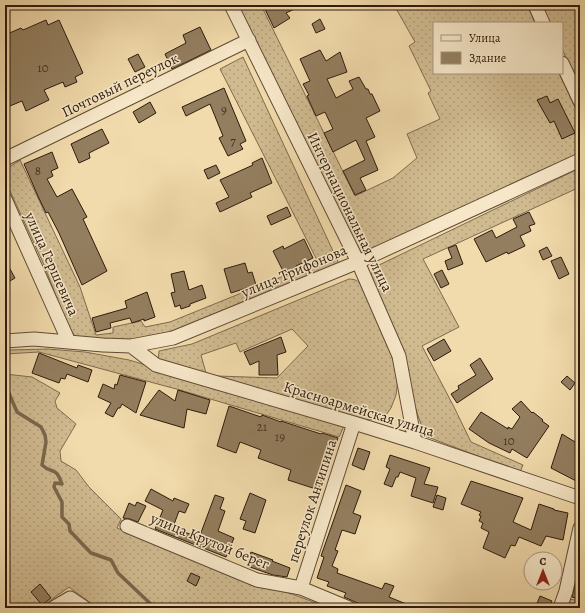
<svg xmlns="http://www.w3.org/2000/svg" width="585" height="613" viewBox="0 0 585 613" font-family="Alegreya,serif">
<defs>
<pattern id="grass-dots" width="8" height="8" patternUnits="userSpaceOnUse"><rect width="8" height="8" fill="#d0ba90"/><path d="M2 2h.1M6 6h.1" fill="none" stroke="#b39f7b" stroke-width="1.8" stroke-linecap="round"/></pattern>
</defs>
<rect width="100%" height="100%" fill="#f1daab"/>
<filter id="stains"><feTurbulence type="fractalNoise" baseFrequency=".005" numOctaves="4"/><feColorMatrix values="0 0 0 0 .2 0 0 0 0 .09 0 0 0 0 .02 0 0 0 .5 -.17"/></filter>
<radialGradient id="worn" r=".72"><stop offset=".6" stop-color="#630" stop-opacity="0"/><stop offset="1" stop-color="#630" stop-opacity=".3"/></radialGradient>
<!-- grass -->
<path fill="url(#grass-dots)" stroke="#7f6a4e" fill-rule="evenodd" d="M232,5h29l94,191 38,-18 24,-20 -10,-24 33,-15 -12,-26 3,-2 -22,-45 6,-4 -21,-37h133l8,18h-101v50h125l21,45v35l-223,105z
M541,5h31l8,16v67l-18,-39v-26h-12z
M243,57l97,209 -162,64 -54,11 -42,-3 -7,-2 -4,-6 -8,-16 -19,-49 -39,-85v-10l15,-10 60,127 16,48 17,-2v-6l28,-6 4,6 25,-5 148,-60 -98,-193z
M580,168v19l-157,72 36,68 -37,19 32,61 17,35 52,23 -3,7 -95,-36 -54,-158v-4l6,-8z
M349,279c8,0 10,3 14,9l31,70 4,20 -2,17 -5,13 -5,7 -6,4 -18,1 -204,-56 1,-13 33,-7zM292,329l16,17 -31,32 -60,-2 -11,-3 -5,-18 35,-12 4,9z
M48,349l37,3 44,8 216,64 -6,13 -159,-47 -141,-38 -34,2v-4h3z
M5,374l27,3 28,16 -5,8 2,7 19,16 -16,27 1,10 15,9 13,17 32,32 -4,9 124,52 51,14 37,14h-232l-28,-21 -29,21h-35z
M569,599l11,2v7h-15z"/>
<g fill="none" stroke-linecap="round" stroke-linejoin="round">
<!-- stream -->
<path stroke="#7b674b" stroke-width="3.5" d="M5,389l3,2 9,21 24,15 4,8 1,7 -4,23c11,10 13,0 20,19l-7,-1 -1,4 8,15v15l7,7 1,7 21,22 20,7 7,13 37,35"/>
</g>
<!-- building -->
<path fill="#937e5f" stroke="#2e1b0c" d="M263,5h40l-17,8 4,5 -16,10z
M320,19l5,10 -9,4 -4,-9z
M46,20l2,5 11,-5 24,53 -8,4 2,5 -12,5 -2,-5 -19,8 5,10 -23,11 -4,-10 -17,7v-73l16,-7 2,2z
M200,27l11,23 -39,19 -7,-15 21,-11 -3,-8z
M320,50l6,11 14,-9 7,20 -20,7 9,19 17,-9 -4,-8 10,-4 7,12h2l2,5h2l8,17 -14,7 9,19 -9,4 12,29 -18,8 6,12 -11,5 -12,-24 22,-11 -9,-20 -23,12 -9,-19 9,-4 -8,-17 -9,4 -9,-20 2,-1 -6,-11 7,-3 -10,-22z
M138,54l7,13 -10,5 -7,-13z
M224,88l22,53 -6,3 3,5 -15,7 -9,-18 4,-2 -13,-32 -24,12 -4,-9z
M547,96l3,7 8,-4 17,34 -13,6 -8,-18 -4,2 -13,-23z
M150,102l6,11 -17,10 -6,-11z
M102,129l7,14 -20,10 1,5 -11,5 -8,-19z
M52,152l6,16 -7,3 2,5 -6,3 10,18 15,-8 15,28 -4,2 24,52 -25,14 -23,-52 -11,-21 -2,1 -9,-19 -13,-30z
M262,158l10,25 -22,10 2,4 -32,15 -4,-9 13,-6 -9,-17 33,-15 -1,-2z
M216,165l4,8 -12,6 -4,-9z
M287,207l4,9 -20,9 -4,-9z
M529,212l6,12 -6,2 2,5 -11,5 5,10 -17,8 -1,-2 -21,10 -12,-23 18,-9 4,8 21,-11 -4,-8z
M304,239l9,19 -17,8 2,3 -13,6 -12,-24 10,-5 1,3z
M456,245l7,19 -15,6 -3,-9 7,-3 -4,-10z
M547,247l5,9 -9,4 -4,-9z
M561,257l8,17 -10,5 -8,-18z
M5,260l10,18 -10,6z
M245,263l3,10 4,-1 4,13 -25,8 -7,-24z
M442,270l7,14 -8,4 -7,-14z
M184,271l5,19 13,-5 4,13 -16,6v2l-9,3 -1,-4 -5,2 -4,-14 4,-1 -4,-18z
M147,292l8,25 -11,4v-2l-12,4 -2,-5 -20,5 1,5 -15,4 -4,-14 35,-10 -2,-7z
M281,337l5,15 -9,3 1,20h-19v-14l-9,4 -6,-13z
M444,339l7,12 -17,10 -7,-12z
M39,353l38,15 1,-3 14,5 -4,12 -21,-8 -2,5 -4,-1 -2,5 -27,-10z
M480,358l13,21 -36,24 -6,-9 8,-5 -1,-3 18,-11 -6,-10z
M120,375l26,7 -10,31 -14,-9 -2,4h-2l-5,9 -8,-4 6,-10 -13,-6 5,-13 11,5 1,-5 2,1z
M567,376l8,7 -5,7 -9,-8z
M159,390l16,11 3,-11 32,10 -4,14 -19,-5 -3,19 -44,-13z
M521,401l11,12 1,-1 10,8 -1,1 7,5 -22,32 -15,-9 -2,4 -21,-10 -20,-14 12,-17 27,17v-2l4,2 8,-12 -8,-8z
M229,406l32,11 1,-2 19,7v-1l40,13 1,-1 16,5 -6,17 -3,-1 -8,22 3,1 -5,13 -31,-10 3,-10 -33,-12 3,-8 -21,-8 -4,11 -19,-7z
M562,434l18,11v38l-29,-15z
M358,448l12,4 -6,18 -12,-5z
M390,455l40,13 -6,16 14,3 -5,16 -22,-7 5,-18 -16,-6 -2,5h-2l-4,10 -8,-3 6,-15 -4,-2z
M471,481l52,17 -10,24 18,8 8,-26 15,5v1l14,3 -5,27 -17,-4 -5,10 -22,-9 -4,9 -4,-1 -6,13 -22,-10 6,-16 -8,-4 2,-5 -4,-2 2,-5 -2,-1 2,-3 -20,-8z
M346,485l15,6 -8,22 8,3 -6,18 -13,-4 -7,20 3,1 -6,15 6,3 -1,4 45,16 3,-6 9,3 -5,11 27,11h-47l-25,-11 2,-4 -19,-7 2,-4 -12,-4 7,-21 -3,-1z
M151,489l22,12 1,-3 15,6 -4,9 -6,-2 -6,16 26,11 16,-43 9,3 -4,11 5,2 -7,20 16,7 -8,19 -71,-28 8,-19 -18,-9z
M250,493l16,7 -11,33 -12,-4 3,-8 -6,-2z
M437,495l9,3 -3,12 -10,-3z
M137,502l9,4 -8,16 -8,-3 -7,-1 6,-15 6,3z
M251,552l22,8 -1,1 18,7 -3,9 -14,-2 -26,-9z
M578,572h2v28l-8,-3z
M191,573l9,4 -4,9 -9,-5z
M40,584l11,14 -9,7 -11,-13z
M540,596l12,5 -3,7h-8l-5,-2z"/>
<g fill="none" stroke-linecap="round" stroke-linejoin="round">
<!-- minor casing -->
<g stroke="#5f4b34" stroke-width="15">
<path id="minor" d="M231,5l127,257 41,94 16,86
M535,5l8,18
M562,63l18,38
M5,159l244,-119
M5,199l64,143
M5,341l29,-2 69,6 28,1 42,-8 185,-76 222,-102
M131,346l25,19 198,58 61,19 165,56
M127,526l130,54 44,8 48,20
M301,588l53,-165
M53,608l17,-10 15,10
M560,608l6,-17 14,-63"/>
</g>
<!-- minor -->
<use href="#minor" stroke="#f6e7c8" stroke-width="13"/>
</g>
<g text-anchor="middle" stroke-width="3" stroke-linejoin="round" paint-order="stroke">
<!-- number labels -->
<g font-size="13" fill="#473421">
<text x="43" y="72">10</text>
<text x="224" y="114">9</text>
<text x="233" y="145">7</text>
<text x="38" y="175">8</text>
<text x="262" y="431">21</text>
<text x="280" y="441">19</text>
<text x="509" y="445">10</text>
</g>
<!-- street labels -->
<g font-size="15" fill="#2e1b0c" stroke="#f6e7c8">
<text transform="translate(120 85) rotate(-26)" y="5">Почтовый переулок</text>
<text transform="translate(350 212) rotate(64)" y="5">Интернациональная улица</text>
<text transform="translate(52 264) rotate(66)" y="5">улица Гершевича</text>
<text transform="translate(294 271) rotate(-23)" y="5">улица Трифонова</text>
<text transform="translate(359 409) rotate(17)" y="5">Красноармейская улица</text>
<text transform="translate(312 501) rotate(-72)" y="5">переулок Антипина</text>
<text transform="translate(210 541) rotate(22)" y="5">улица Крутой берег</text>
</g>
</g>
<!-- margin -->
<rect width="585" height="613" fill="none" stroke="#f1daab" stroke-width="20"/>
<rect x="6" y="6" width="573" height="601" fill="none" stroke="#2e1b0c" stroke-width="2"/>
<rect x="10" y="10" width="565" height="593" fill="none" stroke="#2e1b0c"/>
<!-- legend -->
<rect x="433" y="22" width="130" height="52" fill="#f6e7c8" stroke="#a6957d"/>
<rect x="441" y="35" width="20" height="6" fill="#f6e7c8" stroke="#a6957d"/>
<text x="469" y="42" font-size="12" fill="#2e1b0c">Улица</text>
<rect x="441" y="52" width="20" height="12" fill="#937e5f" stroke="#a6957d"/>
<text x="469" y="62" font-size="12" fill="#2e1b0c">Здание</text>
<!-- north arrow -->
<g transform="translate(543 571)"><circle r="19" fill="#f6e7c8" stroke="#a6957d"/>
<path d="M0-3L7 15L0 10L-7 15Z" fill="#8f2418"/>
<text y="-6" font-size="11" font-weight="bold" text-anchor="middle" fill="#2e1b0c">С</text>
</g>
<rect width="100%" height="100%" filter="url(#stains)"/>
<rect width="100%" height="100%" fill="url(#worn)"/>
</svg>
